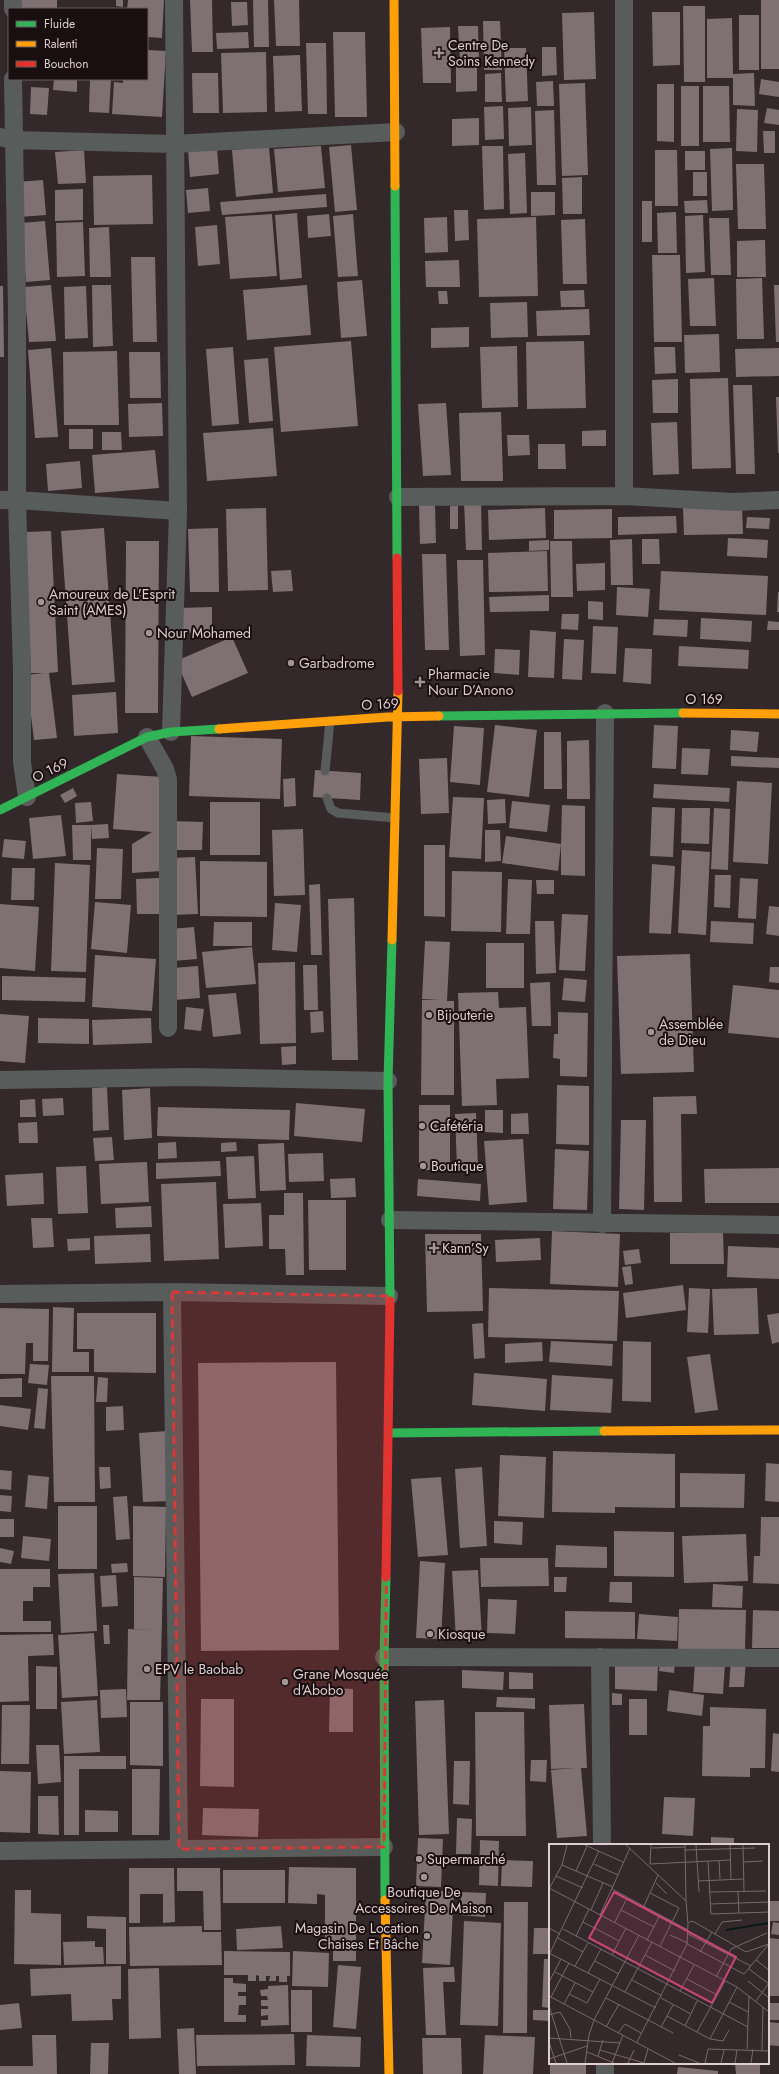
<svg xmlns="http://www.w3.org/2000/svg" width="779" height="2074" viewBox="0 0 779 2074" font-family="Jost,sans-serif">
<rect width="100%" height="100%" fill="#33282a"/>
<!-- building -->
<path fill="#7f7173" d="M20,0h37v9h-37z
M116,0h7v7l-7,-1z
M128,0h36l-2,38 -15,-1v-28h-20z
M190,0h22l1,52h-21z
M253,0h15l1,47h-15z
M274,0h25l1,46h-24z
M761,0h18v69h-18z
M231,2h16l1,23 -16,1z
M683,6h22v76h-21z
M594,12l2,67 -32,1 -2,-67z
M652,12h28v53l-27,1z
M739,15h20v55h-20z
M732,18l1,56 21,-1 1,33 -22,-1v-27h-26v-59z
M483,21h17l2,49h-18z
M458,26h20l1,35h-19z
M450,27l1,56h-28l-2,-55z
M248,32l1,16 -32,1 -1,-16z
M333,32h32l2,85h-32z
M306,43h20l1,71h-19z
M542,47h14l1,28 -15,1z
M504,48h22l2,53 -22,1z
M147,50l19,1 -4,66 -50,-3 2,-32 9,1v-4h24z
M266,52l1,60 -44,1 -2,-60z
M300,55l2,56 -27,1 -2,-56z
M477,65v26l-21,1v-26z
M192,73h26l1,40h-26z
M501,73l1,29h-17v-28z
M54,79h23v13l-24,-2z
M90,79h21l-2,34 -20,-1z
M761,79l18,3v15l-20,-3z
M553,81l1,25h-17l-1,-24z
M585,83l3,92 -26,1 -3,-92z
M657,84h17v58l-17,-1z
M681,86h18v60h-18z
M703,86h26l1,56h-27z
M31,87l18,1 -2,27 -17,-1z
M503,106l1,33 -19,1 -1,-33z
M531,107l1,38 -23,1 -1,-38z
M767,108l12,2v15l-15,-2z
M737,109l21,1 -1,42 -21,-1z
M554,110l2,75h-19l-2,-74z
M479,118v27l-27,1v-27z
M763,131h12v22h-11z
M351,145l6,65 -22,2 -6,-65z
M321,146l4,42 -47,4 -4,-43z
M482,146h21l1,63 -20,1z
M269,147l4,46 -37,4 -4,-47z
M217,148l2,26 -29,3 -2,-27z
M732,148l1,62 -21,1 -2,-62z
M84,150l2,33 -28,1 -3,-32z
M655,150h22l1,56h-23z
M685,151h20v19h-20z
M525,153l2,60 -17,1 -2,-60z
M736,164h28l2,65h-28z
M693,172h14v24h-14z
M152,175l1,49 -59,1 -1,-49z
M582,177v37h-19l-1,-36z
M43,180l3,35 -27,2 -3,-35z
M208,188l2,23 -22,2 -2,-23z
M83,189v31l-28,1v-31z
M531,192h24v23l-24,1z
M326,194l1,13 -105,8 -2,-13z
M707,200l1,13h-23l-1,-12z
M642,201h10v41h-10z
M454,210h14l1,30 -14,1z
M676,212l1,41h-19l-1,-40z
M297,213l5,65 -22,2 -5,-65z
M272,214l5,62 -47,3 -5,-62z
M329,214l2,22 -23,2 -1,-22z
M353,214l5,62 -20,1 -5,-61z
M703,215l2,57 -19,1 -1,-57z
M447,217l1,35 -23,1 -1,-35z
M536,217l2,79 -59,1 -2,-78z
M709,218h20l2,57h-20z
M585,219l2,65h-24l-2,-64z
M45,221l5,59 -24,2 -5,-59z
M83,222l2,54 -28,1 -1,-54z
M217,225l3,39 -22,2 -3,-39z
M109,227l2,50h-21l-1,-49z
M765,240l1,37h-29v-36z
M652,255h28l2,87h-28z
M131,257h24l2,85h-24z
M459,260l1,27h-34l-1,-26z
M714,278l2,48h-26l-2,-47z
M762,278l2,61h-27l-1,-60z
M362,280l5,56 -26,2 -4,-56z
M51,285l5,56 -27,1 -5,-55z
M92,285h19l2,61 -20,1z
M307,285l4,50 -64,5 -4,-50z
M774,285h5v57h-3z
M0,286h3l1,71h-4z
M86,286l2,52 -23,1 -1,-52z
M584,290l1,17h-24l-1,-16z
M438,291h9l1,13h-9z
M527,302l1,35 -37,1 -1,-35z
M589,309l1,26 -53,1 -1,-25z
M469,327v20l-38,1v-20z
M719,334l1,38 -35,1 -1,-38z
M351,341l7,85 -77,6 -7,-85z
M584,341l2,67 -59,1 -1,-67z
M517,346l1,61 -36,1 -2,-61z
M233,347l6,77 -27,2 -6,-77z
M654,347h21l1,26 -21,1z
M51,348l7,89 -23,1 -7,-88z
M779,348v28l-43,1 -1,-28z
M117,351l2,74h-55l-1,-73z
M129,352h31l1,46h-31z
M268,358l5,63 -24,2 -5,-63z
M728,378l3,90 -39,1 -2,-90z
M678,379v34h-25l-1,-33z
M733,385h19l3,89h-19z
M776,397h3v56h-1z
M162,403l1,33 -34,1 -1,-33z
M446,403l5,72 -28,1 -5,-72z
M501,412l2,69h-42l-2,-68z
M677,422l2,52 -26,1 -2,-52z
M273,428l4,48 -70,5 -4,-48z
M69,429h24v20h-24z
M606,430v16h-24v-15z
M102,432h19l1,18h-20z
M507,435h22l1,20 -22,1z
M538,444h27l1,25h-28z
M155,450l4,38 -64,5 -3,-38z
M80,461l2,27 -34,3 -2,-27z
M481,500l1,50h-16l-2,-49z
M419,505h16l1,38 -16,1z
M450,506h8v23h-8z
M742,506l1,28 -59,1 -1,-27z
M266,508l2,82 -40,1 -2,-82z
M545,508l1,30 -57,2 -1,-30z
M612,509v29l-58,1v-29z
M676,516l1,17 -59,2v-18z
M747,517l23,1 -1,11 -23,-1z
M104,528l11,154 -43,3 -11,-154z
M218,528l1,64h-29l-2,-63z
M51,531l7,141 -9,1 8,65 -23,2 -8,-65 18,-2h-13l-7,-141z
M728,538l40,2 -1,18 -40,-2z
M632,539l1,46h-22l-1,-45z
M642,539h17l1,25h-18z
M549,540v10l-20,1v-10z
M126,541h33l-1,172h-33z
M550,541h22l1,56h-22z
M547,551l1,40 -59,1 -1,-39z
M422,554h24l3,96h-24z
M457,560h26l2,95 -25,1z
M605,563v27l-28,1 -1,-27z
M291,570l2,21 -20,1 -2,-21z
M661,571l107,5 -2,39 -107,-5z
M617,587l33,2 -2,28 -32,-2z
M778,592h1v20h-2z
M549,595v16l-59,1 -1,-15z
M588,601l15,1v18l-15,-1z
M212,607v25l-33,1 -1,-25z
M562,614h17l-1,16 -17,-1z
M701,618l51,3 -1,21 -51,-3z
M654,619l34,1 -1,17 -34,-2z
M768,621l11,1v8h-12z
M593,626l25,1 -2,47 -25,-1z
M530,630l26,2 -2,46 -26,-1z
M232,637l16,36 -56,24 -16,-36z
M564,639l20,1 -2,40 -20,-1z
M679,646l70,4 -1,19 -70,-3z
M625,648l27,1 -1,35 -28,-2z
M495,649l25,1 -1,25 -25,-2z
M116,692l2,41 -44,3 -2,-41z
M495,725l42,5 -8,67 -42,-5z
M654,725l24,1 -2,43 -24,-1z
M454,726l30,2 -4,57 -30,-3z
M731,730l28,2 -2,20 -27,-2z
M544,732h17l1,57h-18z
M191,736l91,3 -2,60 -91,-3z
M589,740l1,59h-23v-58z
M682,748l28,1 -2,26 -27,-1z
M731,756l48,2v10l-48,-2z
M447,758l2,55 -28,1 -2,-55z
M315,770l46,3 -1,27 -47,-3z
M117,774l46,3 -1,94 -30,2v-29l20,-12 -39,-3z
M295,778l1,28 -12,1 -1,-28z
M737,781l35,2 -4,81 -35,-2z
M654,784l76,4 -1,14 -76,-4z
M73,788l4,8 -12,7 -5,-8z
M453,797l31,1 -3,61 -32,-2z
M505,799l1,24 -18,1 -1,-24z
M512,801l38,4 -3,27 -38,-4z
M91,802l2,19 -17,2 -1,-20z
M210,802h50v53h-50z
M562,805l23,1v70l-24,-1v-31l-3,27 -56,-8 4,-27 55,8z
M652,807l23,1 -2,49 -23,-1z
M682,808h28l-1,36 -28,-1z
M714,808l16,1 -2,61 -17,-1z
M61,815l5,41 -33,3 -4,-41z
M171,821l32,1 -1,28h-32z
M108,824l1,14 -17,1 -1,-14z
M72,825h19v35h-18z
M303,829l2,66 -31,1 -2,-66z
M485,830h15l1,31 -16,1z
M4,839l22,2 -2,18 -22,-2z
M424,845h21v72l-21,-1z
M97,848l26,1 -2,50h-26z
M682,850l28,2 -4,83 -28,-2z
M195,857l3,57 -26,1 -3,-57z
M200,861l67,1v55l-67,-1z
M55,863l35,2 -4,107 -35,-1z
M652,864l23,2 -4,68 -22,-1z
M12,868h23l-1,32h-23z
M452,871l50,1 -1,60 -50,-1z
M715,875h16l-1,33 -16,-1z
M159,878l1,36h-23l-1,-35z
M740,878l18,1 -2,40 -18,-1z
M508,879l24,1 -2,54h-24z
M536,880h18v14h-17z
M320,884l2,71h-11l-2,-70z
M354,898l4,162h-26l-4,-161z
M95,902l36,3 -4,48 -36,-4z
M275,903l26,2 -4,47 -25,-2z
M0,904l39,3 -4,64 -35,-3z
M769,906l10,1v29l-13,-2z
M562,914l26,1 -3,56 -26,-1z
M535,921h19l2,52 -20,1z
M711,921l43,2 -1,21 -43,-2z
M214,922h38v24h-39z
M194,927l3,32 -24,2 -3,-32z
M425,941l25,1 -3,59h7v94h-33l1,-95h17l-17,-1z
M486,943h38v45h-38z
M252,947l4,37 -50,4 -4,-36z
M690,954l4,118 -73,2 -4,-118z
M95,955l61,4 -4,52 -60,-4z
M295,962l1,81 -36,1 -2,-81z
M303,965h14l1,45h-14z
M198,966l2,32 -26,2 -2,-32z
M770,967h9v16l-10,-1z
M2,976l84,2 -1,24 -83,-2z
M564,978l23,2 -2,22 -23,-2z
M550,982l1,44h-19l-2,-43z
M733,985l46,5v48l-51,-5z
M498,992l1,16 27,-1 3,71 -33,1 1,26 -35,1 -4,-113z
M236,993l5,41 -28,3 -5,-42z
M186,1007l18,2 -3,22 -17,-2z
M323,1011l1,21 -13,1 -1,-21z
M558,1012l30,1 -1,64 -27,-1v-17l-7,-1 1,-24h4z
M0,1014l29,2 -4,47 -25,-2z
M38,1018l51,1v25l-51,-1z
M151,1018l1,25 -59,2 -1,-25z
M296,1046v18l-14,1 -1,-18z
M557,1085l32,1v59l-33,-1z
M107,1087l2,43 -16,1 -1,-43z
M150,1088l2,50 -28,2 -2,-50z
M696,1096l1,18h-16l1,88h-28l-1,-105z
M63,1098l1,17 -21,1 -1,-17z
M35,1099l1,18h-16v-17z
M296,1103l69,6 -3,33 -68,-6z
M419,1105h31v65h-31z
M158,1107l132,3 -1,30 -132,-4z
M485,1110h18v23l-18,-1z
M476,1113l2,54h-21l-2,-53z
M528,1113l1,21h-18v-20z
M621,1120h25l-2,90 -25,-1z
M37,1122l1,21h-19l-1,-20z
M112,1137l2,23 -19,1 -2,-23z
M523,1139l4,63 -38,3 -5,-64z
M176,1142l1,16 -19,1v-16z
M236,1142l1,9 -16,1v-9z
M284,1143l2,47 -26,1 -2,-47z
M555,1149l34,2 -2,59 -34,-1z
M323,1153l1,28 -35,1 -1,-28z
M254,1156l2,42 -28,1 -2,-42z
M220,1161l1,15 -65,3v-16z
M147,1162l2,40 -48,2 -2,-40z
M86,1166l2,47 -30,1 -2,-47z
M779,1168v35h-74l-1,-34z
M43,1173l1,31 -37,2 -2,-31z
M355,1178l1,19 -25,1 -1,-19z
M418,1179l63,5 -1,17 -63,-5z
M216,1182l3,77 -55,2 -3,-77z
M284,1193h19l1,82h-18l-1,-26h-16v-34h15z
M308,1200h38v70h-37z
M261,1203l2,43 -38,2 -2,-44z
M151,1206l1,21 -36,1 -1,-20z
M31,1218h21l2,29 -21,1z
M552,1231l68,3 -2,53 -68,-3z
M723,1232l1,32h-54v-31z
M150,1234l1,28 -56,2 -1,-28z
M425,1234h56l2,77 -56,1z
M90,1238v12l-22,1 -1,-12z
M540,1238l1,22 -45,2 -1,-22z
M728,1246l51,2v31l-52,-2z
M639,1249l2,14 -16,2 -2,-14z
M631,1266l2,18 -8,1 -3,-18z
M683,1285l3,25 -60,8 -3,-25z
M489,1288l130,3 -2,50 -129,-4z
M689,1288l21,1 -2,44 -21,-1z
M757,1288l2,46 -45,1 -2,-46z
M53,1307l21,1 -1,44h16v20h-37z
M0,1308l49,1 -1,52h-15v-18h-7l-1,31h-25z
M77,1313h79v60l-62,-1v-23h-17z
M779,1313v29l-7,2 -5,-29z
M483,1323l2,35 -11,1 -2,-35z
M551,1341l62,3 -1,22 -63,-4z
M623,1341l28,1v60l-29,-1z
M542,1342l1,19 -38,2v-19z
M710,1354l8,56 -23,3 -8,-56z
M336,1362l3,288 -138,1 -3,-288z
M30,1364l19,1 -2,20 -19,-2z
M474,1373l73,6 -2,32 -73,-6z
M552,1375l61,4 -2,34 -61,-3z
M51,1376h43l1,126h-41z
M98,1377l10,1 -1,24h-11z
M22,1378v19h-22v-18z
M38,1388l10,1 -3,40 -11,-1z
M0,1405l31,4 -3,21 -28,-4z
M123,1406l1,24 -18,1v-24z
M168,1431l4,70 -29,1 -4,-69z
M553,1451l122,3v54l-60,-1v6l-63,-1z
M500,1455l46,2 -2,61 -46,-2z
M766,1463l13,1v38l-14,-1z
M99,1467h11l1,21 -11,1z
M482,1467l5,79 -27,2 -5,-79z
M0,1470l12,1 -1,19 -11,-1z
M680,1473l65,1 -1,34 -64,-1z
M28,1475l21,2 -2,32 -22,-2z
M441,1477l7,78 -30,2 -7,-78z
M0,1495l12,1 -1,16 -11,-1z
M127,1496l3,43 -14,1 -3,-43z
M58,1506h39v63h-39z
M133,1506l33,1 -1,70 -32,-1z
M761,1517h18v67l-26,-1 1,-27h6z
M0,1519h14v18h-14z
M494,1521l29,1 -1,23 -28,-2z
M614,1531l60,1v45l-60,-1z
M746,1534l2,47 -64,2 -2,-47z
M23,1536l28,3 -2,22 -28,-3z
M556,1545l51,2v21l-52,-1z
M0,1548l14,3 -3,13 -11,-2z
M480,1558h68l1,28 -68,1z
M420,1561l25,2 -4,76 -25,-1z
M127,1563l1,9 -16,1 -1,-9z
M0,1569h50v18h-17v14h-10v20h28v11h-51z
M478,1570l4,68 -26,2 -4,-69z
M94,1573l3,58 -36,2 -3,-59z
M116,1575l2,31 -16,1 -2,-31z
M134,1577l29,1 -3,122h-33l1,-71 29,1 -23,-1z
M554,1577h13l-1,15h-12z
M610,1582h22v21l-23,-1z
M713,1584l30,2 -1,22 -30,-1z
M488,1599l29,1 -2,34 -28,-1z
M679,1609l67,1 -1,41 -67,-1z
M753,1610l26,1v37h-27z
M565,1611l70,1v27l-70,-1z
M639,1614l39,3 -1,24 -40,-2z
M103,1625h6l1,19h-6z
M94,1633l4,63 -36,2 -4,-63z
M53,1634l1,21 -26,1 1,45 -29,1v-67z
M660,1658l15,2 -1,13 -15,-2z
M731,1659l15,1 -2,27h-15z
M695,1662l30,2 -2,30 -30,-2z
M615,1664l43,1 -1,26 -42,-2z
M36,1666l21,1v42h-21z
M462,1670l42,2 -1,18 -41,-2z
M509,1672l24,1v16h-24z
M330,1688l23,1v43h-24z
M126,1689l1,28 -26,1 -1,-28z
M669,1690l35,5 -2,21 -35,-5z
M612,1693l10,1v11h-10z
M497,1697l38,1v11l-39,-2z
M201,1699h33v88l-34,-1z
M629,1699h18v36h-18z
M97,1700l3,52 -36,2 -3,-52z
M444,1700l5,134 -30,1 -4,-134z
M130,1702h33v64l-33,-1z
M584,1704l3,64h-6l6,68 -30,2 -6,-68 25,-2 -25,1 -2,-64z
M2,1705h28l-1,59h-28z
M710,1707l56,2 -1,59h-15v9l-48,-1 1,-50h7z
M475,1712h49l2,124h-50z
M773,1733l6,1v38l-8,-1z
M36,1745h23l2,37 -23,2z
M64,1756h62v13h-47v66h-15z
M531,1760h16l-1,22 -16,-1z
M454,1761h16l-1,44 -16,-1z
M132,1769h28l-1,66h-27z
M0,1771l31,1 -1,61 -30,-1z
M38,1796h20l1,39 -21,-1z
M664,1797l31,1 -2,38 -31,-2z
M203,1808l56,1 -1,28 -56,-2z
M85,1810l33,1v21h-33z
M457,1818l15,1 -1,35h-15z
M711,1837l23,1v7h-23z
M418,1838l25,1 -2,48 -25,-1z
M480,1840l19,1 -1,45 -19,-1z
M502,1860l31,1 -1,26 -31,-1z
M289,1867l67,1v93h-23v-11h-8v-55l-8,-1v10l-29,-1z
M129,1868h45l1,54 -12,1v-29h-23v29h-11z
M177,1868h43l1,62h-17l-1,-39h-26z
M223,1870h62v33h-62z
M15,1890h16v23l30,1v51l-47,-1z
M426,1890l28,2 -4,73 -28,-2z
M461,1892l25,1 -1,24 -25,-2z
M768,1901h11v20h-11z
M504,1902h24l-1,131h-24z
M87,1916l39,1v47h-20v-35l-19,-1z
M464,1921l37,2 -3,103 -38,-1z
M773,1922l6,1v12l-8,-1z
M202,1926v6h19l1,33 -92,1 -1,-39z
M281,1926l2,22 -46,2 -1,-21z
M534,1928h16l-1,26h-16z
M768,1938l11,1v57h-11z
M95,1941v6h8l1,17 -40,1 -1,-23z
M224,1951l66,1v24h-3v6h-8v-6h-3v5h-7l1,-5h-4v5h-7v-5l-3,-1v6h-8v-6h-24z
M293,1951l36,2 -1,34 -36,-1z
M544,1959h6v49l-8,-1z
M338,1965l23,2 -5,62 -23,-2z
M121,1966v33h-9l1,21 -41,1 -1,-27 -40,2 -1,-27z
M454,1967l1,15h-12l3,53h-20l-3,-67z
M159,1968l2,70 -32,1 -1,-70z
M224,1978h9v5l13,1v8h-8v4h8v9h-7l-1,10h8v7h-22z
M288,1985l1,40 -28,1v-6h7v-5l-7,1v-7h7v-3h-7v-6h7l-1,-4h-6l-1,-6 8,-1v-3z
M291,1990h21v42h-21z
M19,2003l3,25 -22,2v-25z
M768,2003h11v17h-11z
M533,2010h17v11l-17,-1z
M768,2022l11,1v23l-11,-1z
M194,2028l2,46h-17l-2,-45z
M294,2034l1,31 -98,1 -1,-31z
M32,2035h24l1,39h-57v-8h33z
M307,2035l54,2 -1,30 -54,-1z
M485,2035l50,2 -2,37h-50z
M422,2038h39l1,36h-39z
M91,2043h18l-1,31h-18z
M550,2063h36v11h-36z
M735,2063h25v11h-24z
M678,2067l40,4v3h-41z"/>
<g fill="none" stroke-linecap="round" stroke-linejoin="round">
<!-- lane -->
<path stroke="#585d5c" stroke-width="9" d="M325,771l5,-50
M327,798l4,11 7,4 57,5"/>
<!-- street -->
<path stroke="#585d5c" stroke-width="18" d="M13,9v-9
M13,79l4,228v193l5,170v92l5,35
M0,137l13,3 161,4 222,-12
M624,496v-496
M398,497l226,-1 109,6 46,-2
M0,500h17l161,11
M171,732l7,-221 -4,-511
M147,737l18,32 3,10v249
M0,1080l189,-3 199,4
M390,1220l389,5
M602,1224l3,-511
M172,1292l7,557
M0,1294l172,-2 217,4
M384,1657l395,1
M600,1657l2,188
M0,1851l384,-4
M605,2063v11"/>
<!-- fast -->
<path stroke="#30b455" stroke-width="9" d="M395,186l2,372
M439,716l244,-3
M0,810l147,-73 24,-5 48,-3
M390,1301l-2,-220 4,-141
M389,1433l215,-2
M385,1900l-1,-243 2,-80"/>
<!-- slow -->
<path stroke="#ff9f0a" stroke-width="9" d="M394,0l1,186
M683,713l96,1
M219,729l169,-12 51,-1
M392,940l6,-249
M604,1431l175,-1
M385,1900l4,174"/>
<!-- jam -->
<path stroke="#e5322d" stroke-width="9" d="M397,558l1,133
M386,1577l4,-276"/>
</g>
<!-- marked area -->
<path fill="#d73939" fill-opacity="0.2" stroke="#d73939" stroke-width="3" stroke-dasharray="8 5" stroke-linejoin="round" d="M172,1292l217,4 -5,551 -205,2z"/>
<!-- markers -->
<g fill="#a29496" stroke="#190f10" stroke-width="1.5">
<path d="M437 47h4v4h4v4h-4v4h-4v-4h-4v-4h4z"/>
<circle cx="41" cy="602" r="4"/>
<circle cx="149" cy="633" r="4"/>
<circle cx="291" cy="663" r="4"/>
<path d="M418 676h4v4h4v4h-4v4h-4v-4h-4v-4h4z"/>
<circle cx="429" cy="1015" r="4"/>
<circle cx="651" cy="1032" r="4"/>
<circle cx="422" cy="1126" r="4"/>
<circle cx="423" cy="1166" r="4"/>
<path d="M432 1242h4v4h4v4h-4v4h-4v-4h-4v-4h4z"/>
<circle cx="430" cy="1634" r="4"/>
<circle cx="147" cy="1669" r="4"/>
<circle cx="285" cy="1682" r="4"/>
<circle cx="419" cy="1859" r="4"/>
<circle cx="424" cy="1877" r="4"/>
<circle cx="427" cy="1936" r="4"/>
</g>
<g text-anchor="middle" stroke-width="4" stroke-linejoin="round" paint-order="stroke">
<!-- poi labels -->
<g font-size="14" fill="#ddced0" stroke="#190f10" text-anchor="start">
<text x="448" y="50">Centre De<tspan x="448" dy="16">Soins Kennedy</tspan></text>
<text x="49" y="599">Amoureux de L'Esprit<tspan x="49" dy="16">Saint (AMES)</tspan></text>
<text x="157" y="638">Nour Mohamed</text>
<text x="299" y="668">Garbadrome</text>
<text x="428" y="679">Pharmacie<tspan x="428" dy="16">Nour D’Anono</tspan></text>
<text x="437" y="1020">Bijouterie</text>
<text x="659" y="1029">Assemblée<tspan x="659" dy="16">de Dieu</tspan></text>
<text x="430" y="1131">Cafétéria</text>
<text x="431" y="1171">Boutique</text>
<text x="442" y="1253">Kann’Sy</text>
<text x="438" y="1639">Kiosque</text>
<text x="155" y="1674">EPV le Baobab</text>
<text x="293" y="1679">Grane Mosquée<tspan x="293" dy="16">d'Abobo</tspan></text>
<text x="427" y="1864">Supermarché</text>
<text x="424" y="1897" text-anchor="middle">Boutique De<tspan x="424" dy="16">Accessoires De Maison</tspan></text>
<text x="419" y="1933" text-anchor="end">Magasin De Location<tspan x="419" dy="16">Chaises Et Bâche</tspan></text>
</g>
<!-- street labels -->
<g font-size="14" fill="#ddced0" stroke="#190f10">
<text x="704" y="704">O 169</text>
<text transform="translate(380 704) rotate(-3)" y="5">O 169</text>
<text transform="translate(50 770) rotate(-26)" y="5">O 169</text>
</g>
</g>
<!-- overview -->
<g transform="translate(549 1844)">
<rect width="220" height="220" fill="#33282a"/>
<path fill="none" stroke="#081918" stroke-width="2" d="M177,86l43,-7"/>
<path fill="none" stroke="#776a6c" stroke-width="1" d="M36,1l38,17M77,1l60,56 2,23 -1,20 -50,98M136,1l1,56M147,1l3,47M181,1l1,34M194,1l1,46M103,4l33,-1M136,6l70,-2M170,16l1,19M159,17l3,53 58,-2M195,18l19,-1M45,20l24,11M101,20l80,-4M101,20l1,-19M13,21l51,22M27,27l11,-25M7,32l27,12M149,37l46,-2M107,39l11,11M0,44l188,99 32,25M0,45l13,-24 5,-20M63,45l76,41M189,47l1,22M160,48l57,-1M101,49l29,15 -19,38M161,60l59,-2M95,62l14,-31M42,66l12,-27M72,66l33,17M51,71l30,-67M34,78l36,19M66,78l12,-24M140,79l2,-2 5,2 50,29 23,-8M0,84l11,6M14,85l185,98M139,90l63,32M166,90l7,-12 20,-2M121,91l18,8M27,92l13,-27M9,94l25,14M98,96l13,-25M138,100l57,30 25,-30M151,108l12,-20M0,109l107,55M1,109l49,-102M63,111l14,-27M96,111l30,16M207,116l13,10M46,117l24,13M26,122l13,-23M200,125l20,15M6,128l38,20M39,129l13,-24M167,133l15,-28 36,-16M138,135l30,16M83,136l30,16M199,137l21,17M0,138l12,-23M131,147l14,-26M76,148l27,-50M20,150l18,9 13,-24M0,152l126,67M2,153l18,-34M57,154l67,35M112,154l30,16M207,157l13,-18M180,158l19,10M15,160l11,-21M0,162l18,57M0,171l11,-3 10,17 1,9M118,172l43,23 13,2 6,-11M136,182l12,-25M57,183l13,-23M112,183l12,-22M148,188l28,-51M69,189l7,-9 16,9M0,194l71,5M161,195l27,-52M0,198l7,21M198,205l2,-53M51,206l44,13M213,206l1,-43M38,208l27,11M130,211l20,8M49,212l5,-16M0,215l38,-13M36,219l4,-28 5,-15 45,-85M63,219l11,-28M79,219l6,-13M95,219l4,-14M156,219l3,-14 61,2M172,219l3,-13M186,219l2,-13M202,219l2,-14"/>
<path fill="#c94678" fill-opacity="0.15" stroke="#c94678" stroke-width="2" d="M65,48l122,65 -24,46 -123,-65z"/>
<rect width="220" height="220" fill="none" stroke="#ddced0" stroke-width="2"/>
</g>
<!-- legend -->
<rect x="8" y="8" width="140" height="72" fill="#190f10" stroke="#675b5d"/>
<rect x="16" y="21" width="20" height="6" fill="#30b455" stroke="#675b5d"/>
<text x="44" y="28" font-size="12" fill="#ddced0">Fluide</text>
<rect x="16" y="41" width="20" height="6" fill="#ff9f0a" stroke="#675b5d"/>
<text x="44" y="48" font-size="12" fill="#ddced0">Ralenti</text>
<rect x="16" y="61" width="20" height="6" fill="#e5322d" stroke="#675b5d"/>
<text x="44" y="68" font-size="12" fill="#ddced0">Bouchon</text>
</svg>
